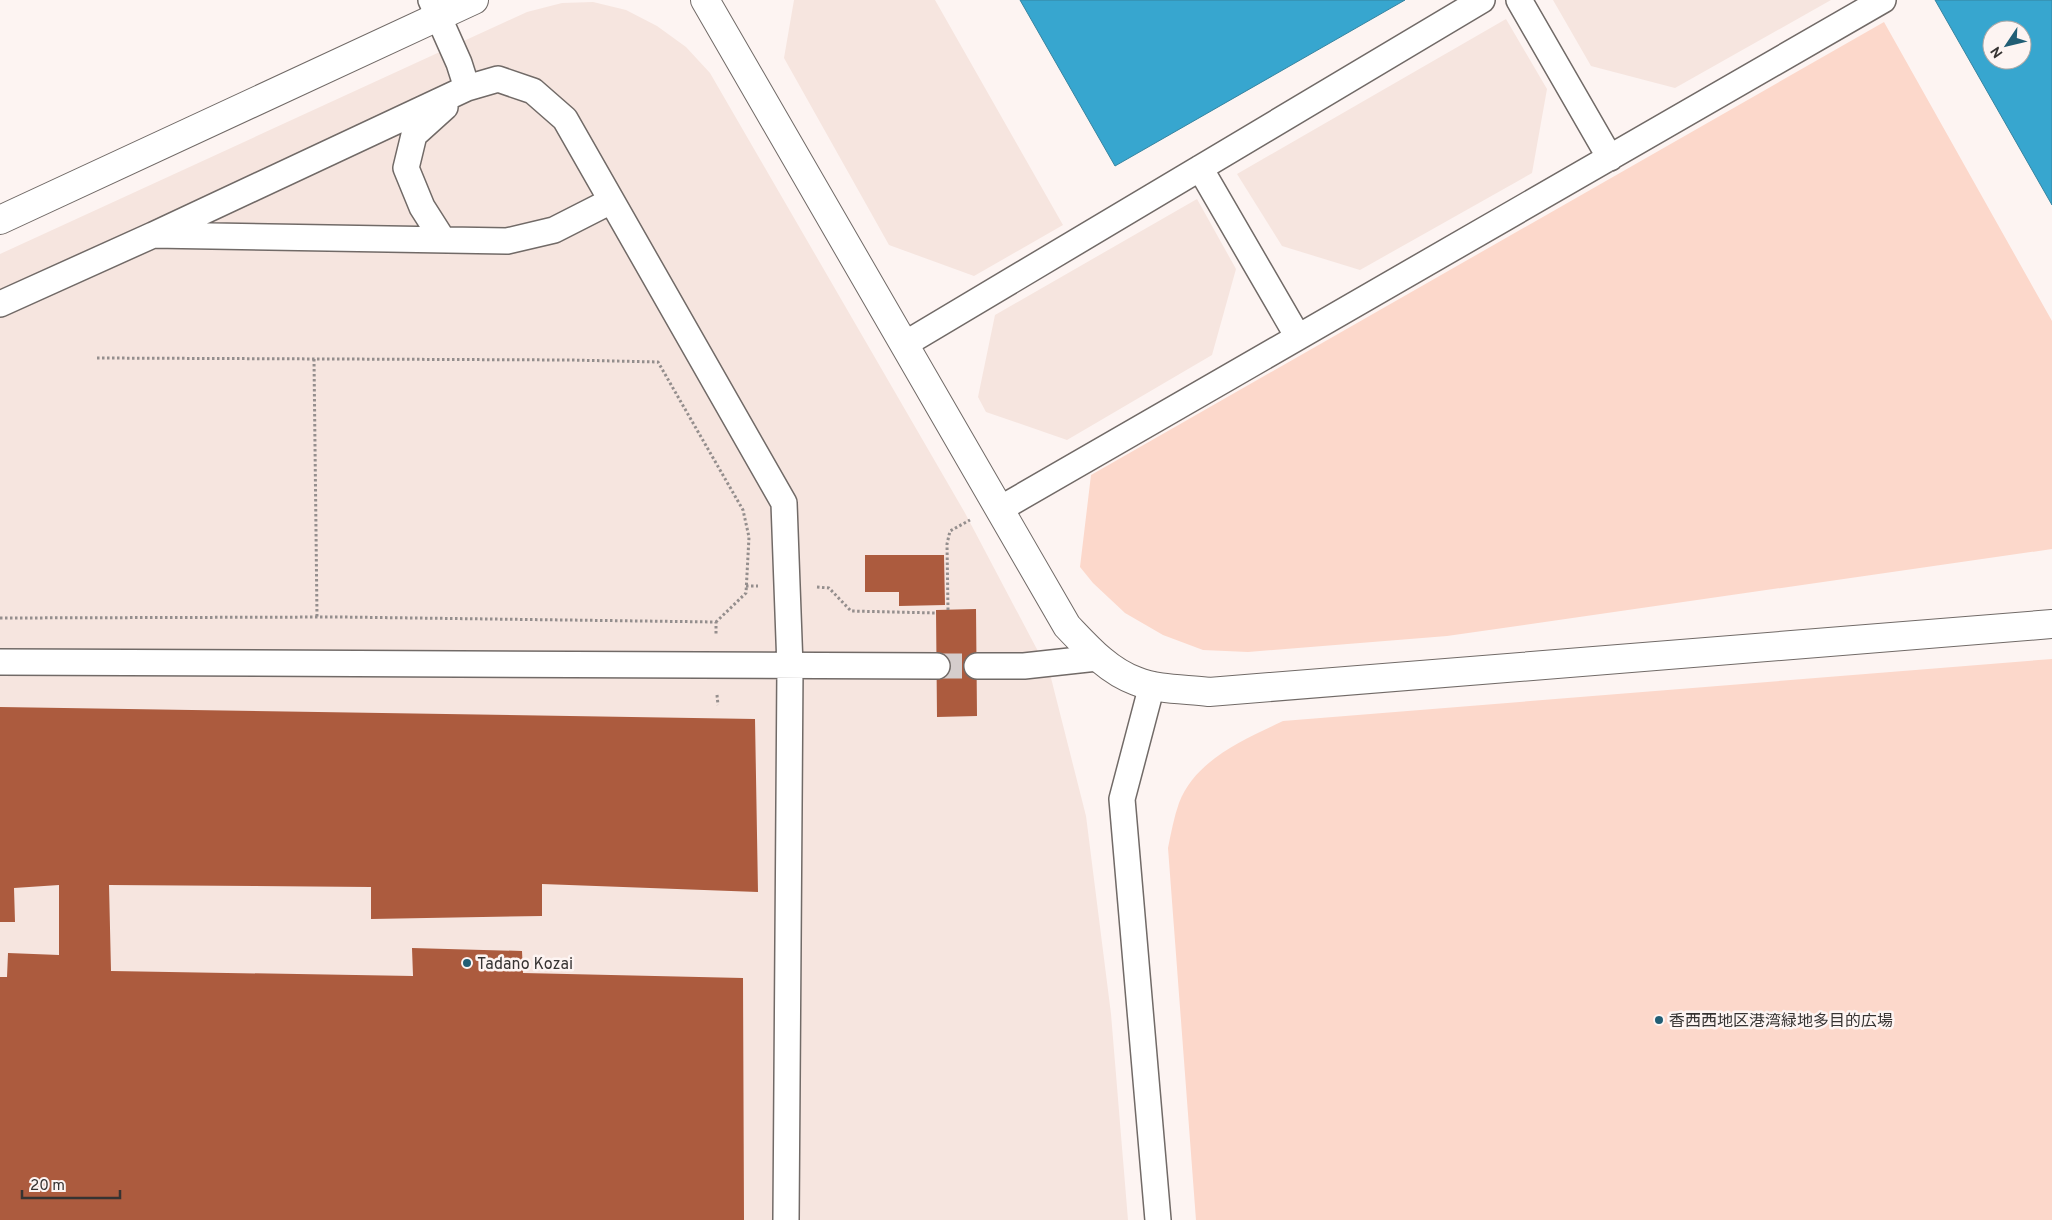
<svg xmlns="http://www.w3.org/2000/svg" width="2052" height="1220" viewBox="0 0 2052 1220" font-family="Overpass,'Noto Sans JP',sans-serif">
<rect width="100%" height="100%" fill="#fdf4f2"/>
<!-- built -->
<path fill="#f6e5df" d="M794,0h141l128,225 -89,51 -85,-31 -105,-187z
M1553,0h278l-156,88 -84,-22z
M593,2l33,8 31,16 29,21 24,26 255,440 85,161 36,142 25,198 17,206h-1128v-966l527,-242 35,-9z
M1506,19l41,70 -15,84 -172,97 -78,-24 -45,-72z
M1197,199l39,70 -24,86 -145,85 -81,-28 -8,-15 17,-82z"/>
<!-- green -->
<path fill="#fcd8cb" d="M1884,22l168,299v228l-605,87 -199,16 -45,-2 -40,-15 -38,-22 -32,-30 -13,-16 11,-92z
M2052,659v561h-856l-28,-372c3,-15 6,-31 11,-45 17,-44 65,-63 104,-82z"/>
<!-- water -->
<path fill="#37a6cf" stroke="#3784a0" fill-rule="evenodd" d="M1020,0h385l-290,166z
M1935,0h117v205zM1992,30h30v30h-30z"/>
<!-- building -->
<path fill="#ac5b3e" d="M865,555h79l1,50 -46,1v-14h-34z
M976,609l1,107 -40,1 -1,-107z
M0,707l755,12 3,173 -216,-8v32l-171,3v-32l-262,-2 2,86 302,5 -1,-28 110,3 1,22 220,5 1,242h-744v-243h7l1,-24 51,2v-70l-45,3 1,34h-15z"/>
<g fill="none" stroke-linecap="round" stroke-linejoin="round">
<!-- minor-tunnel -->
<path stroke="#d5cdcc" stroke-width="25" stroke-dasharray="25 12" stroke-linecap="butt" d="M937,666h40"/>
<!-- minor casing -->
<g stroke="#716a67" stroke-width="28">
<path id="minor" d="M431,0l28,63 8,25 31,-9 35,12 32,28 219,384 6,164 -4,553
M1519,0l91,158
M467,88l-314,147 354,6 47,-11 57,-29
M1200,168l98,169
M443,240l-21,-33 -16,-39 8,-33 31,-28
M0,304l153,-69
M905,344l577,-344
M1000,509l883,-509
M0,662l937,4
M977,666h47l73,-8
M1152,685l-30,114 36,421"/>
</g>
<!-- tertiary casing -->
<g stroke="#716a67" stroke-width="30">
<path id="tertiary" d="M705,0l362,626c20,21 41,45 69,55 22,9 49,8 73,11l843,-68
M0,220l474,-220"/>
</g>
<!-- path -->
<path stroke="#948e8d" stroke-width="3" stroke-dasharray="2.5 2.5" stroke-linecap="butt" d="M97,358l473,2 88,2 85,148 6,27 -3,56 -30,29
M314,359l3,258
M746,586h12
M817,587l12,1 22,23 85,2
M948,610l-1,-66 3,-13 20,-11
M0,618l340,-1 376,5v14
M717,695l1,10"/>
<!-- minor -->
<use href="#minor" stroke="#fff" stroke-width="25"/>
<!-- tertiary -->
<use href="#tertiary" stroke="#fff" stroke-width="28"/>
</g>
<!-- markers -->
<g fill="#215e75" stroke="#fdf4f2" stroke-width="2">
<circle cx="467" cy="963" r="5"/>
<circle cx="1659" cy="1020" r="5"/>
</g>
<g text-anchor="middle" stroke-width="5" stroke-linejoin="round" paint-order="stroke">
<!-- poi labels -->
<g font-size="16" fill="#363332" stroke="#fdf4f2" text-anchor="start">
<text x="477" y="969">Tadano Kozai</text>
<text x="1669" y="1026">香西西地区港湾緑地多目的広場</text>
</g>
</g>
<!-- north arrow -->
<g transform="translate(2007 45) rotate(235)"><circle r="24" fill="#fdf4f2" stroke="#ada7a5"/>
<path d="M0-4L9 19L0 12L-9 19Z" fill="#215e75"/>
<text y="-8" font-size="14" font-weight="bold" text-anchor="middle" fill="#363332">N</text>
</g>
<!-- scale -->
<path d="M22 1190v8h98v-8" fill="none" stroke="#363332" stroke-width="2.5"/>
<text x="30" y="1190" font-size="15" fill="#363332" stroke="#fdf4f2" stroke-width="4" paint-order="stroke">20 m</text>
</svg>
